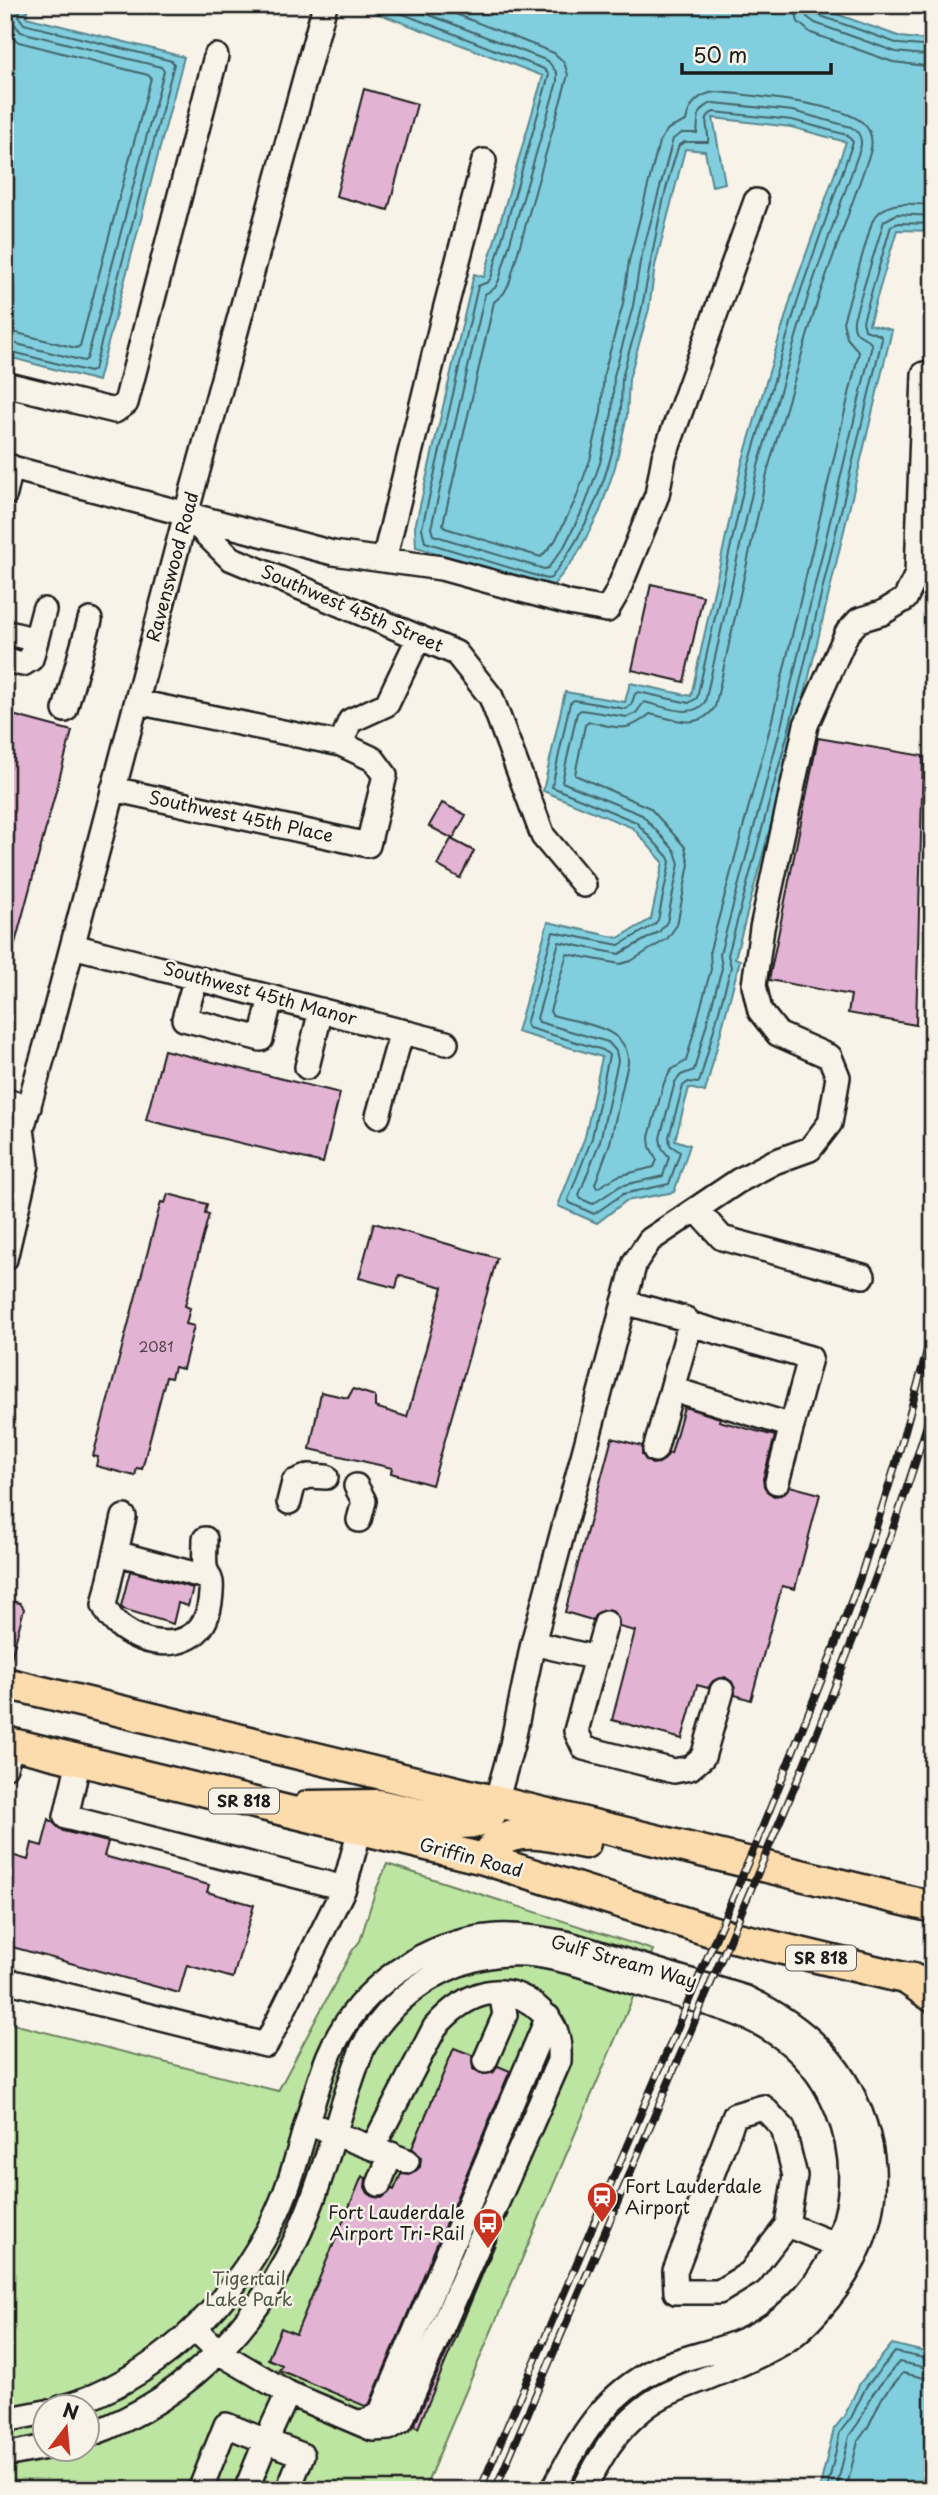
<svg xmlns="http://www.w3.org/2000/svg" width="938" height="2495" viewBox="0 0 938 2495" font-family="'Playpen Sans',sans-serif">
<rect width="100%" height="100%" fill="#f7f3e8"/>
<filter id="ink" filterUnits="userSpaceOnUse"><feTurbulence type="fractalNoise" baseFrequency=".0143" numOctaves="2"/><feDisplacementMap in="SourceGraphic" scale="14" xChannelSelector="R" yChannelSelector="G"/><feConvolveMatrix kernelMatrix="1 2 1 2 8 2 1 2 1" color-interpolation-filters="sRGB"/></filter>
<g filter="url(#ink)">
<!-- green -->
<path fill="#bce5a2" stroke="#6c805f" stroke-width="2" fill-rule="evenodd" d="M387,1864l266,86 -229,540h-419v-468l273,69 74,-140 8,-10 15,-49zM46,2408h42v42h-42z"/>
<!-- water -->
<path fill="#81cfde" stroke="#598790" stroke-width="2" d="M5,5h24l-3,12 158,40 -86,324 -93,-25z
M356,5h455l90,32 32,4v190l-36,-1 -28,94 23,6 -96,401 -61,227 5,2 -35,132 -16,-4 -14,52 15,5 -16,47 -48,9 -29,22 -39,-17 27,-69 17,-80 -85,-25 31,-110 70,16 33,-19 12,-57 -30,-34 -90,-37 22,-99 60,10 5,-19 61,13 51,-233 52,-175 52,-146 -55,-15 -78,-9 12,65 -13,3 -7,-35 -20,-2 -30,117 -6,43 -20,70 -2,37 -12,51 -15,44 -23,44 -25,32 -136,-40 -1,-20 59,-253 10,3 59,-201z
M892,2344l41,10v136h-114l15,-61 11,-14 15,-32z"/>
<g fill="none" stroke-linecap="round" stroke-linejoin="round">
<!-- shore -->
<path stroke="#44646a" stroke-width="2" d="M380,5l164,64 5,6 -58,203 -3,4 -10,4 -56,242 3,14 122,37 4,-1c37,-47 58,-102 69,-161 2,-12 1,-25 2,-37 4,-25 15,-49 20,-73 11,-54 19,-110 37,-162l6,-3h23c2,-11 -8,-25 6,-30l78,8 55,15 6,7 -52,148 -52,174 -52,234 -8,5 -51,-11 -3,2 -4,11 -5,4 -52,-9 -4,3 -18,84 84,35 32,35 2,5 -12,58 -4,5 -35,20 -66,-13 -27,92 3,4 74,22 6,5 -17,83 -24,62 2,3 24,11 29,-20 46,-10 11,-32 -10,-7 -1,-8 14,-51 5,-4 10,1 2,-3 31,-113 -3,-12 61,-226 93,-390 -2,-4 -15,-5 -2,-9 28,-95 8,-3 34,1
M404,5l144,56 9,12v9l-58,198 -4,8 -10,6 -54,234 2,7 111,34 4,-1 16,-21 21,-42 15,-42 12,-50 2,-37 19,-70 7,-44 33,-123 9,-6h15c2,-14 -2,-26 17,-30l79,8 58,16c9,5 12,12 9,22l-51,144 -51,173 -53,236c-13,18 -42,4 -61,0l-8,11 -9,4 -46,-7 -4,3 -15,69 80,33 33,36 4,13 -12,58 -8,10 -40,22 -60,-12 -22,76 2,4 69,20 8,9 2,10 -18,80 -21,54 2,4 12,5 27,-18 43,-10 6,-19 -7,-9 -2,-10 15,-56 6,-7 13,-5 28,-102 -2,-14 61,-227 91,-382c-6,-11 -20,-6 -18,-26l30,-98 13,-7 36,2
M433,5l121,48 10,9 4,13 -59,209 -5,9 -10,9 -51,222 2,4 96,29 14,-16 20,-40 15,-41 11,-48 3,-39 19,-69 6,-43 30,-119 9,-13 18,-8c3,-17 12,-27 30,-29 31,3 126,11 147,31 9,8 10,19 7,30l-51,143 -51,173 -53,238c-16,24 -42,12 -65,7 -24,20 -32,13 -61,8l-4,3 -10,50 75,33 35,39 4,17 -12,61 -10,14 -36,22 -11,3 -53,-10 -17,57 2,4c27,8 78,11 76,48l-18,80 -15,41 2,4 21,-12 36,-9 3,-7 -7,-13 -1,-10 15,-54 7,-13 15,-9 25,-92 -1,-19 61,-226 88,-372 -12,-14 -4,-16 29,-100c12,-24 38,-18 61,-17
M794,5l4,17 13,11 82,29 40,5
M804,5l3,12 8,6 81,29 37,4
M813,5l1,6 4,4 81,29 34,3
M5,33l14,9 129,33 3,3 -71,268 -4,2 -71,-18
M5,341l79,20 3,-2 77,-288 -3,-4 -140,-35 -10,-12 1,-15
M5,350l85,22 4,-2 80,-306 -2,-3 -148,-37 -5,-7 2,-12
M827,2490l13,-58 11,-14 15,-31 29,-35 38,8
M836,2490l13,-54 10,-14 15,-30 25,-30 34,7
M846,2490l12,-49 10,-14 14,-29 21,-25 30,7"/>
</g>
<!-- building -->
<path fill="#e3b3d4" stroke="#1c1c1c" stroke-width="2" d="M364,89l53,15 -29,106 -52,-14z
M651,584l52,12 -19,86 -52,-12z
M5,713l67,18 -62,231 -5,-1z
M818,738l105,18 -7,269 -68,-12 3,-18 -82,-15z
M442,803l24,12 -13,24 -24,-13z
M451,839l23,12 -14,27 -23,-13z
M164,1050l176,43 -17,70 -177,-43z
M168,1194l39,10 -2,9 4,1 -24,92 5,2 -4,16 8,2 -11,43 -9,-2 -3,11 -5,-1 -24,92 -5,-1 -2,8 -39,-10 2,-9 -5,-1 68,-254 4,1z
M374,1223l123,35 -65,227 -41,-12 1,-5 -82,-19 11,-57 27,6 5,-9 22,7v11l32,10 36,-130 -44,-12 -3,13 -37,-10z
M684,1407l36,11 -1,3 56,15 -12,43 1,7 4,6 6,4 7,-1 9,-9 30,8 -25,95 -13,-3 -31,114 -16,-5 -3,-13 -7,-5 -12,4 -5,7 -11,-3 -15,54 -70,-19 23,-89 -16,-4 -3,-13 -7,-5 -12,4 -5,7 -27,-8 47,-174 30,8v8l4,6 6,4 7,-1 6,-4 4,-6 2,1z
M130,1571l63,17 -5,18 -10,-3 -5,21 -50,-15 -2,-3z
M5,1600l15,3 4,6 -13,49h-6z
M49,1819l14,12 45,11 -4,14 105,29 -2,7 47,13 -21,73 -46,-13 -8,28 -174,-48v-79l3,-12 20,6 4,-17 10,3z
M454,2048l18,7 1,14 7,5 13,-1 5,-7 12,5 -140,332 -5,3 -86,-36 3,-5 -14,-6 13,-31 15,6 66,-158 4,2 -1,9 3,6 6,4 8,1 10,-9 2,1 7,-16 9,1 10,-8 1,-9 -9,-10z
M508,2213l-90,215 -4,-2z"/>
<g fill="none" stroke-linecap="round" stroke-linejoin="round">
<!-- minor casing -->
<g stroke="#1c1c1c" stroke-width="28">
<path id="minor" d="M5,384l110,27 11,-8 90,-347
M5,466l328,87 108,15 128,35 38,7 10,-17 40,-98 7,-38 92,-256
M5,494l6,-27
M189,517l41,41 226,95 35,44 52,139 41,49
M384,560l61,-250 39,-149
M5,632l31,8
M5,660l18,4 8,-5 13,-49
M137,702l204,42
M65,710l25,-90
M113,789l255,56 17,-70 -12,-16 -32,-15 9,-23 37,-17 32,-67
M73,946l373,97
M196,978l-12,41 77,20 10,-42
M307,1067l14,-57
M5,1101l24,6
M378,1116l24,-85
M5,1154l17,-25 25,-87 139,-528 139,-509
M696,1209l26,29 141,38
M5,1259l22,-94 -5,-36
M624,1302l62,17 4,5
M672,1389l120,37
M655,1450l35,-126 120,34 -33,124
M356,1486l8,15 -5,19
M289,1502l5,-20 15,-6 17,1
M124,1517l-20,88c14,38 87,57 103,10 3,-8 5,-25 4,-33 -1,-5 -5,-10 -6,-15 -1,-9 0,-19 0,-28
M116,1553l93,25
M533,1643l63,15 -20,73 8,17 90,23 16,-3 13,-11 19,-66
M596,1658l10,-35
M79,1760l-13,57 278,71
M5,1767l8,-23
M496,1802l16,-57 21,-102 102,-381 15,-22 88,-59 36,-19 36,-13 20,-26 8,-46 -8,-20 -52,-23 -18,-23 -6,-26 8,-57 44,-203 41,-92 12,-13 23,-7 23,-14 12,-25 7,-200
M5,1980l261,65 78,-157 16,-59
M485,2061l20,-46 -4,-23
M320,2128l87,33
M379,2184l12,-30
M787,2225l-37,48 -31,19h-43l-1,-21 60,-156 28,-8 20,21 12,48 -8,49 62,25
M195,2329l25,24 68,40 85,36 16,-1 12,-7 158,-360c1,-21 -2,-35 -17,-49 -37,-36 -77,-19 -107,15l-62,120
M61,2408c92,-28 167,-98 210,-183 28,-54 35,-114 58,-170 29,-68 95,-114 168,-119 24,-1 46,3 69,7l180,55c62,30 104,70 122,138 16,64 -5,124 -47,172 -12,14 -28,30 -44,38 -23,13 -48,23 -73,33 -21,8 -43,15 -61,30 -28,22 -44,49 -59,81
M5,2420l41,-8
M358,2422l10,-1 13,-9 167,-395
M88,2435c105,-37 182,-123 221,-226 21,-53 33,-109 54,-162 36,-61 101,-101 173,-92 38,5 75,21 111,31 41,13 88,21 124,44 61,38 92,116 75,186 -14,58 -54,106 -110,127 -33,13 -67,16 -97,36 -42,27 -64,67 -86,111
M5,2455l41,-8
M200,2490l26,-65 40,16 22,-48
M246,2490l20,-49 36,14 -14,35"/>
</g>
<!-- major casing -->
<g stroke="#1c1c1c" stroke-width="35">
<path id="major" d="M5,1683l928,224
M5,1742l479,117 233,74 216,52
M309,1806l69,-1 82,18 18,-1 10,-6 8,-14
M484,1859c4,-5 9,-12 14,-16 23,-18 62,-5 87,0"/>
</g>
<!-- highway casing -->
<g stroke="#1c1c1c" stroke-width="38">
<path id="highway" d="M911,1980l22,15"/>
</g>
<!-- minor -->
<use href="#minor" stroke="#f7f3e8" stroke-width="23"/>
<!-- major -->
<use href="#major" stroke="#fcdcac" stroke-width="30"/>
<!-- highway -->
<use href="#highway" stroke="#fcdcac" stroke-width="33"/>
<!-- rail casing -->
<g stroke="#1c1c1c" stroke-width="8">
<path id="rail" d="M480,2490l277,-649 71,-177 33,-89 35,-112 37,-134
M495,2490l308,-723c48,-119 93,-238 130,-362"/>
</g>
<!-- rail -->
<use href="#rail" stroke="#f7f3e8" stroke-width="5" stroke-dasharray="16" stroke-linecap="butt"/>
</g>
</g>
<!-- icons -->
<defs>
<g id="station-pin" transform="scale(1.575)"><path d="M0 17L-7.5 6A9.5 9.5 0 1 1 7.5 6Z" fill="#c8321e" stroke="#f7f3e8"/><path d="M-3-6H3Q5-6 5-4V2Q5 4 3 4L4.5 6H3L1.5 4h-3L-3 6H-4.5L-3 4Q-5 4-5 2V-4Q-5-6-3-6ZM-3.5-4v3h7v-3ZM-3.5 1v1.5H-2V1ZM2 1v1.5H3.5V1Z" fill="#fff"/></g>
<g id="bus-pin" transform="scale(1.575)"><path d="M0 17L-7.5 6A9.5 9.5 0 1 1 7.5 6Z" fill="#c8321e" stroke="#f7f3e8"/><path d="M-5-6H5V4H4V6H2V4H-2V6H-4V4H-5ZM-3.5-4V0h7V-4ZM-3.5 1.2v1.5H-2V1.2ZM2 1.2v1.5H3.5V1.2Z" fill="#fff"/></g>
</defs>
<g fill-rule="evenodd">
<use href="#station-pin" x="602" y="2197"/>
<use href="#bus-pin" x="488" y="2223"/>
</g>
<g text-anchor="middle" stroke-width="5" stroke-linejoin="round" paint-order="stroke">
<!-- number labels -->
<g font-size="14" fill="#4e424a">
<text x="156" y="1352">2081</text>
</g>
<!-- shield labels -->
<g fill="#f7f3e8" stroke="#5e5c59" stroke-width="2">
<rect x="209" y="1788.5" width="70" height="25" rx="5"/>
<rect x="786" y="1945.5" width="70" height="25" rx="5"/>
</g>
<g font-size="16" font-weight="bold" fill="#1c1c1c">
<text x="244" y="1807">SR 818</text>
<text x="821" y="1964">SR 818</text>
</g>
<!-- street labels -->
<g font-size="18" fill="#1c1c1c" stroke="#f7f3e8">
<text transform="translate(173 567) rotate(-75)" y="6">Ravenswood Road</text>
<text transform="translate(352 609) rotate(23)" y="6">Southwest 45th Street</text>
<text transform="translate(241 817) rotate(12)" y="6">Southwest 45th Place</text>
<text transform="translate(260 994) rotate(15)" y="6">Southwest 45th Manor</text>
<text transform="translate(471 1858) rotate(15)" y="6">Griffin Road</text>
<text transform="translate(624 1962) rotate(16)" y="6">Gulf Stream Way</text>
</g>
<!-- poi labels -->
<g font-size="18" fill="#1c1c1c" stroke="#f7f3e8" text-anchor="start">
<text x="625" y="2193">Fort Lauderdale<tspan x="625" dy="21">Airport</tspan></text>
<text x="465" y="2219" text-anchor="end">Fort Lauderdale<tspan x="465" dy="21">Airport Tri-Rail</tspan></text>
</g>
<!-- park labels -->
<g font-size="18" fill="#4c5844" stroke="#f7f3e8">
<text x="249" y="2285">Tigertail<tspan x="249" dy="21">Lake Park</tspan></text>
</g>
</g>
<!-- margin -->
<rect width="938" height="2495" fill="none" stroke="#f7f3e8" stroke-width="28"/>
<rect x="14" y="14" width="910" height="2467" fill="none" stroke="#1c1c1c" stroke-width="2.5" filter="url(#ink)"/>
<!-- north arrow -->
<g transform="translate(66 2428) rotate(16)"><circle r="33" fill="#f7f3e8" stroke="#9f9d96" stroke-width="2"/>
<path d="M0-5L12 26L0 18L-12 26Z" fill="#c8321e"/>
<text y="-10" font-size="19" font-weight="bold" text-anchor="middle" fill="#1c1c1c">N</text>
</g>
<!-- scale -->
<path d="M682 63v10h149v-10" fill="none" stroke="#1c1c1c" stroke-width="3.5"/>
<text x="693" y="63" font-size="21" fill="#1c1c1c" stroke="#f7f3e8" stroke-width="5" paint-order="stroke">50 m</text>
</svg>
